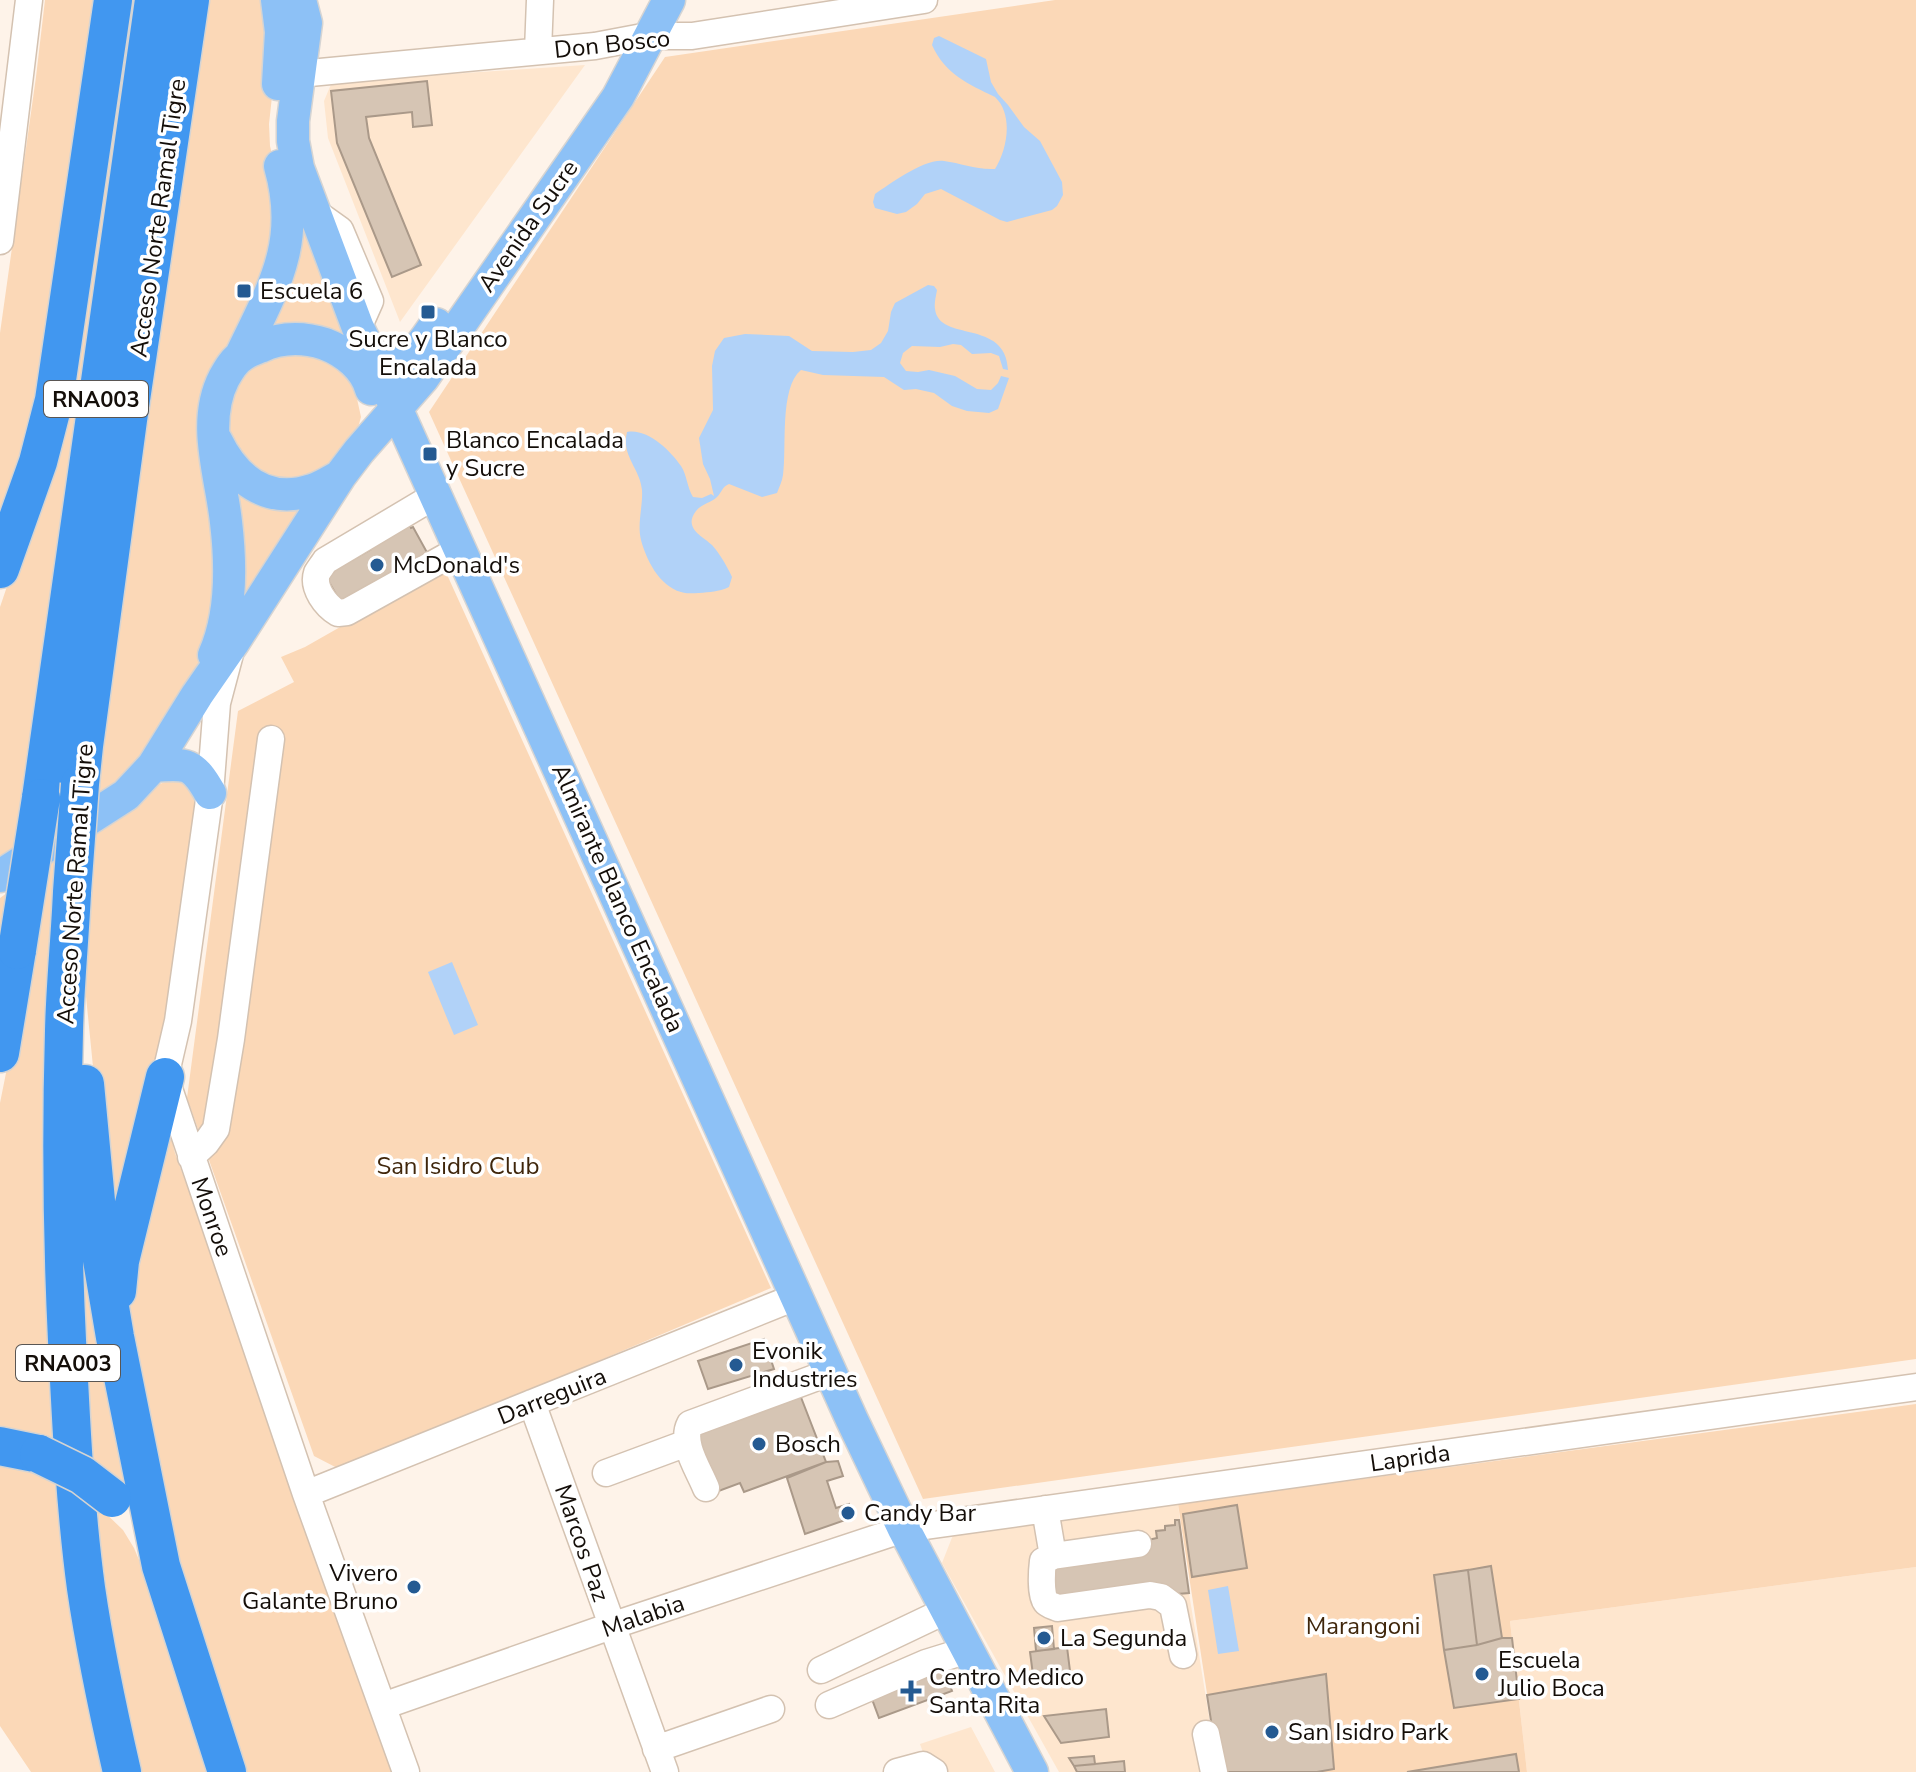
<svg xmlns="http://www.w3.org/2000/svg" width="1916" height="1772" viewBox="0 0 1916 1772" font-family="'Nunito Sans',sans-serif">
<rect width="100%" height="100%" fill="#fef3e9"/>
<!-- built -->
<path fill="#fee6ce" d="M585,65l-185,257 -72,-184 -4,-37 8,-19z
M1178,1504l11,89 29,179h-159l-117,-209 11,-28z
M1916,1567v205h-389l-17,-151z
M971,1727l24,45h-65l-10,-28z"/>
<!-- green -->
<path fill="#fbd8b7" d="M45,0h55l-50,379 -50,174v-220l36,-256z
M117,0h155l7,32 -10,92 1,22 7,29 3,54 -48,121 -24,300 -66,116 -142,106v-265l33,-97z
M1055,0h861v1359l-993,140 -494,-1087 236,-355z
M298,210l57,141 -84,-21z
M269,350l63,9 22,26 7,32 -9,32 -53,35 -33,-5 -27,-19 -15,-30 17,-62z
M237,487l76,18 -84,124z
M444,568l327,720 -430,182 -27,-14 -127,-358 51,-387 56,-29 -13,-25 24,-10z
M171,780l14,2 12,10 -11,141 -74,325 -31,-312 -24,-57 53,883h-79l-31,-46v-623l9,-45 -9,-96v-64l151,-111z
M165,1115l10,38 61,166 161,453h-156l-64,-189 -47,-237 -1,-68z
M75,1157l55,331 -40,-20z
M1916,1404v163l-406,54 17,151h-308l-41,-268z
M95,1503l28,27 11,18 28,67 54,157h-75l-29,-142z"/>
<!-- water -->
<path fill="#b1d2f8" d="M939,36l47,23 5,23 7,12 10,11 16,22 16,14 22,41 1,13 -6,11 -5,4 -45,12 -7,-2 -59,-31 -16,5 -8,10 -11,8 -9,2 -22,-6 -2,-6 2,-8c15,-10 50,-36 69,-33 17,2 32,9 51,8 12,-19 19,-54 0,-72 -27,-13 -50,-23 -63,-52l2,-7z
M928,285l6,1 3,4c-1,6 -3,13 -2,19 4,34 71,9 73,61l-5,-1 -4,-13 -8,-3 -19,1 -11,-9 -8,-1 -13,3 -28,-1 -9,7 -3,10 6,8 12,1 11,-2 26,6 22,13 14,1 7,-7 3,-7 8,2 -11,31 -9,4 -22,-2 -15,-5 -18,-13 -18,-4 -12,1 -20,-13 -61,-2 -22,-5c-22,18 -14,78 -18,105 -1,7 -4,12 -6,18l-15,4 -33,-13c-7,3 -7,8 -12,13 -6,6 -16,7 -21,14 -13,17 6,25 16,34 8,9 15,21 20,32l-3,10c-11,5 -19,5 -30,6 -6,0 -13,1 -18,-1 -22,-6 -35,-33 -40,-52 -4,-17 2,-33 1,-50 -2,-22 -21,-34 -15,-58 20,-4 43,18 54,34 6,9 6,21 12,31l9,1 9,-4 3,2 -4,-17 -7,-15 -4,-26 14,-28 -1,-44 3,-15 9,-13 21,-4 44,2 23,15 41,1 18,-2 10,-7 7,-12 3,-19 4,-9z
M452,962l26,63 -24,10 -26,-63z
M1228,1586l11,65 -21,3 -10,-64z"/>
<!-- building -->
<path fill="#d6c5b4" stroke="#aa9989" stroke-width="2" d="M427,81l5,44 -19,2 -1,-15 -46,5 3,21 52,127 -29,12 -55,-134 -6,-52z
M408,522l3,6 2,-1 16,29 -87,49 -17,-30 45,-25 -3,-5z
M764,1339l10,30 -66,20 -10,-28z
M797,1387l29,75 -82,30 -4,-9 -24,9 -24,-65z
M838,1461l5,15 -16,5 9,27 13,-4 5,13 -49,17 -18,-56 39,-16z
M1237,1505l10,63 -55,9 -9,-63z
M1175,1520h4l10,73 -136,11 -5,-42 109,-24 -1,-7 9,-1v-4l10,-1z
M1491,1566l11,72 -25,7 -9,-75z
M1468,1570l9,75 -33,5 -10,-75z
M1052,1626l2,23 -18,2 -2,-23z
M1502,1638h10l7,61 -65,9 -10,-58 33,-5z
M1067,1647l3,24 -37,4 -3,-23z
M942,1665l10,26 -73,27 -10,-27z
M1326,1674l8,95 -17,3h-98l-12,-77z
M1106,1709l3,28 -48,6 -17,-27z
M1516,1754l3,18h-112z
M1094,1756l1,8 -21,2 -5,-8z
M1124,1761l1,11h-48l-3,-6z"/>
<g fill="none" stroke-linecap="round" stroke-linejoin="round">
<!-- minor casing -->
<g stroke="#d4c2b1" stroke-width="29">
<path id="minor" d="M538,51l2,-51
M299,74l296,-28 53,-10h44l232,-36
M312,210l28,20 30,71 -12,27
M0,241l29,-241
M436,495l-111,66c-1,2 -7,10 -8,12 -5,15 9,33 21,40l9,-1 113,-63
M230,654l-13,49 -7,90 -32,228 -13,56 141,417 100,278
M191,1157l15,-14 10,-14 15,-90 40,-300
M532,1403l133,369
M606,1473l81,-30
M706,1488c-7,-18 -26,-45 -16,-64l141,-52
M306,1494l492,-198
M1045,1509l8,47 -10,5c-1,8 -3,34 3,41 2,3 8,4 12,6l92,-13 11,2 12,9 10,49
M1053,1556l85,-12
M821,1670l126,-60
M829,1705l97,-42 42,-13
M383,1706l228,-80 293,-97 1012,-142
M1206,1734l8,38
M656,1749l115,-40
M897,1772l26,-7 11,7"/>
</g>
<!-- major casing -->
<g stroke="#d5d4d3" stroke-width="35">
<path id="major" d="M277,0l4,32 -3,52
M300,0l6,23 -13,98v20l5,27 60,160 21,42 473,1050 52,109 128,243
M241,355c32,-67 61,-112 39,-189
M361,368c42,5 53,-12 75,-44
M216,440c19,39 51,65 96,50 10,-3 19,-9 28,-14
M214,655c18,-40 17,-91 12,-133 -5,-47 -25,-99 -2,-144 5,-9 10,-18 19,-23 5,-4 12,-6 17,-8 21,-10 43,-10 65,-3 21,8 40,24 46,45
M153,766c34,-3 40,-3 57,27
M0,876l126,-81 27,-29 44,-71 36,-52 107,-167 19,-25 64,-73 195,-281 51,-97"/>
</g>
<!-- highway casing -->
<g stroke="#d5d4d3" stroke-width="41">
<path id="highway" d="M0,569l38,-107 16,-62 59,-400
M80,784l4,-38 44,-326 62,-420
M41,798l113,-798
M72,892c-2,46 -7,93 -8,139 -3,103 -2,206 3,309 4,82 8,166 19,248 9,62 22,123 36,184
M0,1053l17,-103
M85,1084l16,170 14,83 46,229 66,206
M117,1291l3,-30 45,-184
M0,1446l39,8"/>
</g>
<!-- minor -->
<use href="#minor" stroke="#fff" stroke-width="26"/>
<!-- major -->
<use href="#major" stroke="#8dc1f6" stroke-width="32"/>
<!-- highway -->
<use href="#highway" stroke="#4197f0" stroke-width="38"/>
<!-- highway-bridge casing -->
<g stroke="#d5d4d3" stroke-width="41" stroke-linecap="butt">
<path id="highway-bridge" d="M72,892l8,-108
M17,950l24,-152
M39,1454l43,21 30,23"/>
</g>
<!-- highway-bridge -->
<use href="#highway-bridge" stroke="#4197f0" stroke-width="38"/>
</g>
<!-- markers -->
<g fill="#245a92" stroke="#fff" stroke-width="3">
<rect x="236" y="283" width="16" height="16" rx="4"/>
<rect x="420" y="304" width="16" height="16" rx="4"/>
<rect x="422" y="446" width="16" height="16" rx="4"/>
<circle cx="377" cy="565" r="8"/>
<circle cx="736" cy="1365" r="8"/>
<circle cx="759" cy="1444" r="8"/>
<circle cx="848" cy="1513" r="8"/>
<circle cx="414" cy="1587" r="8"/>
<circle cx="1044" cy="1638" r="8"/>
<circle cx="1482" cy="1674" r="8"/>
<path d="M907 1679h8v8h8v8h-8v8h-8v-8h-8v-8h8z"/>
<circle cx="1272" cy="1732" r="8"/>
</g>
<g text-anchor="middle" stroke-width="7" stroke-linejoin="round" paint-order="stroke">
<!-- shield labels -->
<g fill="#fff" stroke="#5a5653" stroke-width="2">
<rect x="44" y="381" width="104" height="36" rx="6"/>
<rect x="16" y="1345" width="104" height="36" rx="6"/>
</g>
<g font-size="22" font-weight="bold" fill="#140e09">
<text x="96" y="407">RNA003</text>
<text x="68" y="1371">RNA003</text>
</g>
<!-- street labels -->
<g font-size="24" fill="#140e09" stroke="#fff">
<text transform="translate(612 44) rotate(-6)" y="8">Don Bosco</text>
<text transform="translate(158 218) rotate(-82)" y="8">Acceso Norte Ramal Tigre</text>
<text transform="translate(528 226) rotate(-55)" y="8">Avenida Sucre</text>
<text transform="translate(75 884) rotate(-86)" y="8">Acceso Norte Ramal Tigre</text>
<text transform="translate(618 898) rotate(66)" y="8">Almirante Blanco Encalada</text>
<text transform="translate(212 1217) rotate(71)" y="8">Monroe</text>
<text transform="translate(552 1396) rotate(-22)" y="8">Darreguira</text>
<text transform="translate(1410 1458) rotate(-8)" y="8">Laprida</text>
<text transform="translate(582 1543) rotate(71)" y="8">Marcos Paz</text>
<text transform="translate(643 1616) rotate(-19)" y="8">Malabia</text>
</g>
<!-- poi labels -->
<g font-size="24" fill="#140e09" stroke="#fff" text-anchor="start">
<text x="260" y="299">Escuela 6</text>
<text x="428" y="347" text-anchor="middle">Sucre y Blanco<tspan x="428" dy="28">Encalada</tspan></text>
<text x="446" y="448">Blanco Encalada<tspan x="446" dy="28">y Sucre</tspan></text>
<text x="393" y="573">McDonald's</text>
<text x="752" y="1359">Evonik<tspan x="752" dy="28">Industries</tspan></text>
<text x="775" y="1452">Bosch</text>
<text x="864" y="1521">Candy Bar</text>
<text x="398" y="1581" text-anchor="end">Vivero<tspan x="398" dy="28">Galante Bruno</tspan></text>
<text x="1060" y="1646">La Segunda</text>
<text x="1498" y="1668">Escuela<tspan x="1498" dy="28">Julio Boca</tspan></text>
<text x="929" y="1685">Centro Medico<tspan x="929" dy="28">Santa Rita</tspan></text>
<text x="1288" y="1740">San Isidro Park</text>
</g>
<!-- park labels -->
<g font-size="24" fill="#3f260b" stroke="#fff">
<text x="458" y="1174">San Isidro Club</text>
<text x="1363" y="1634">Marangoni</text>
</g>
</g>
</svg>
